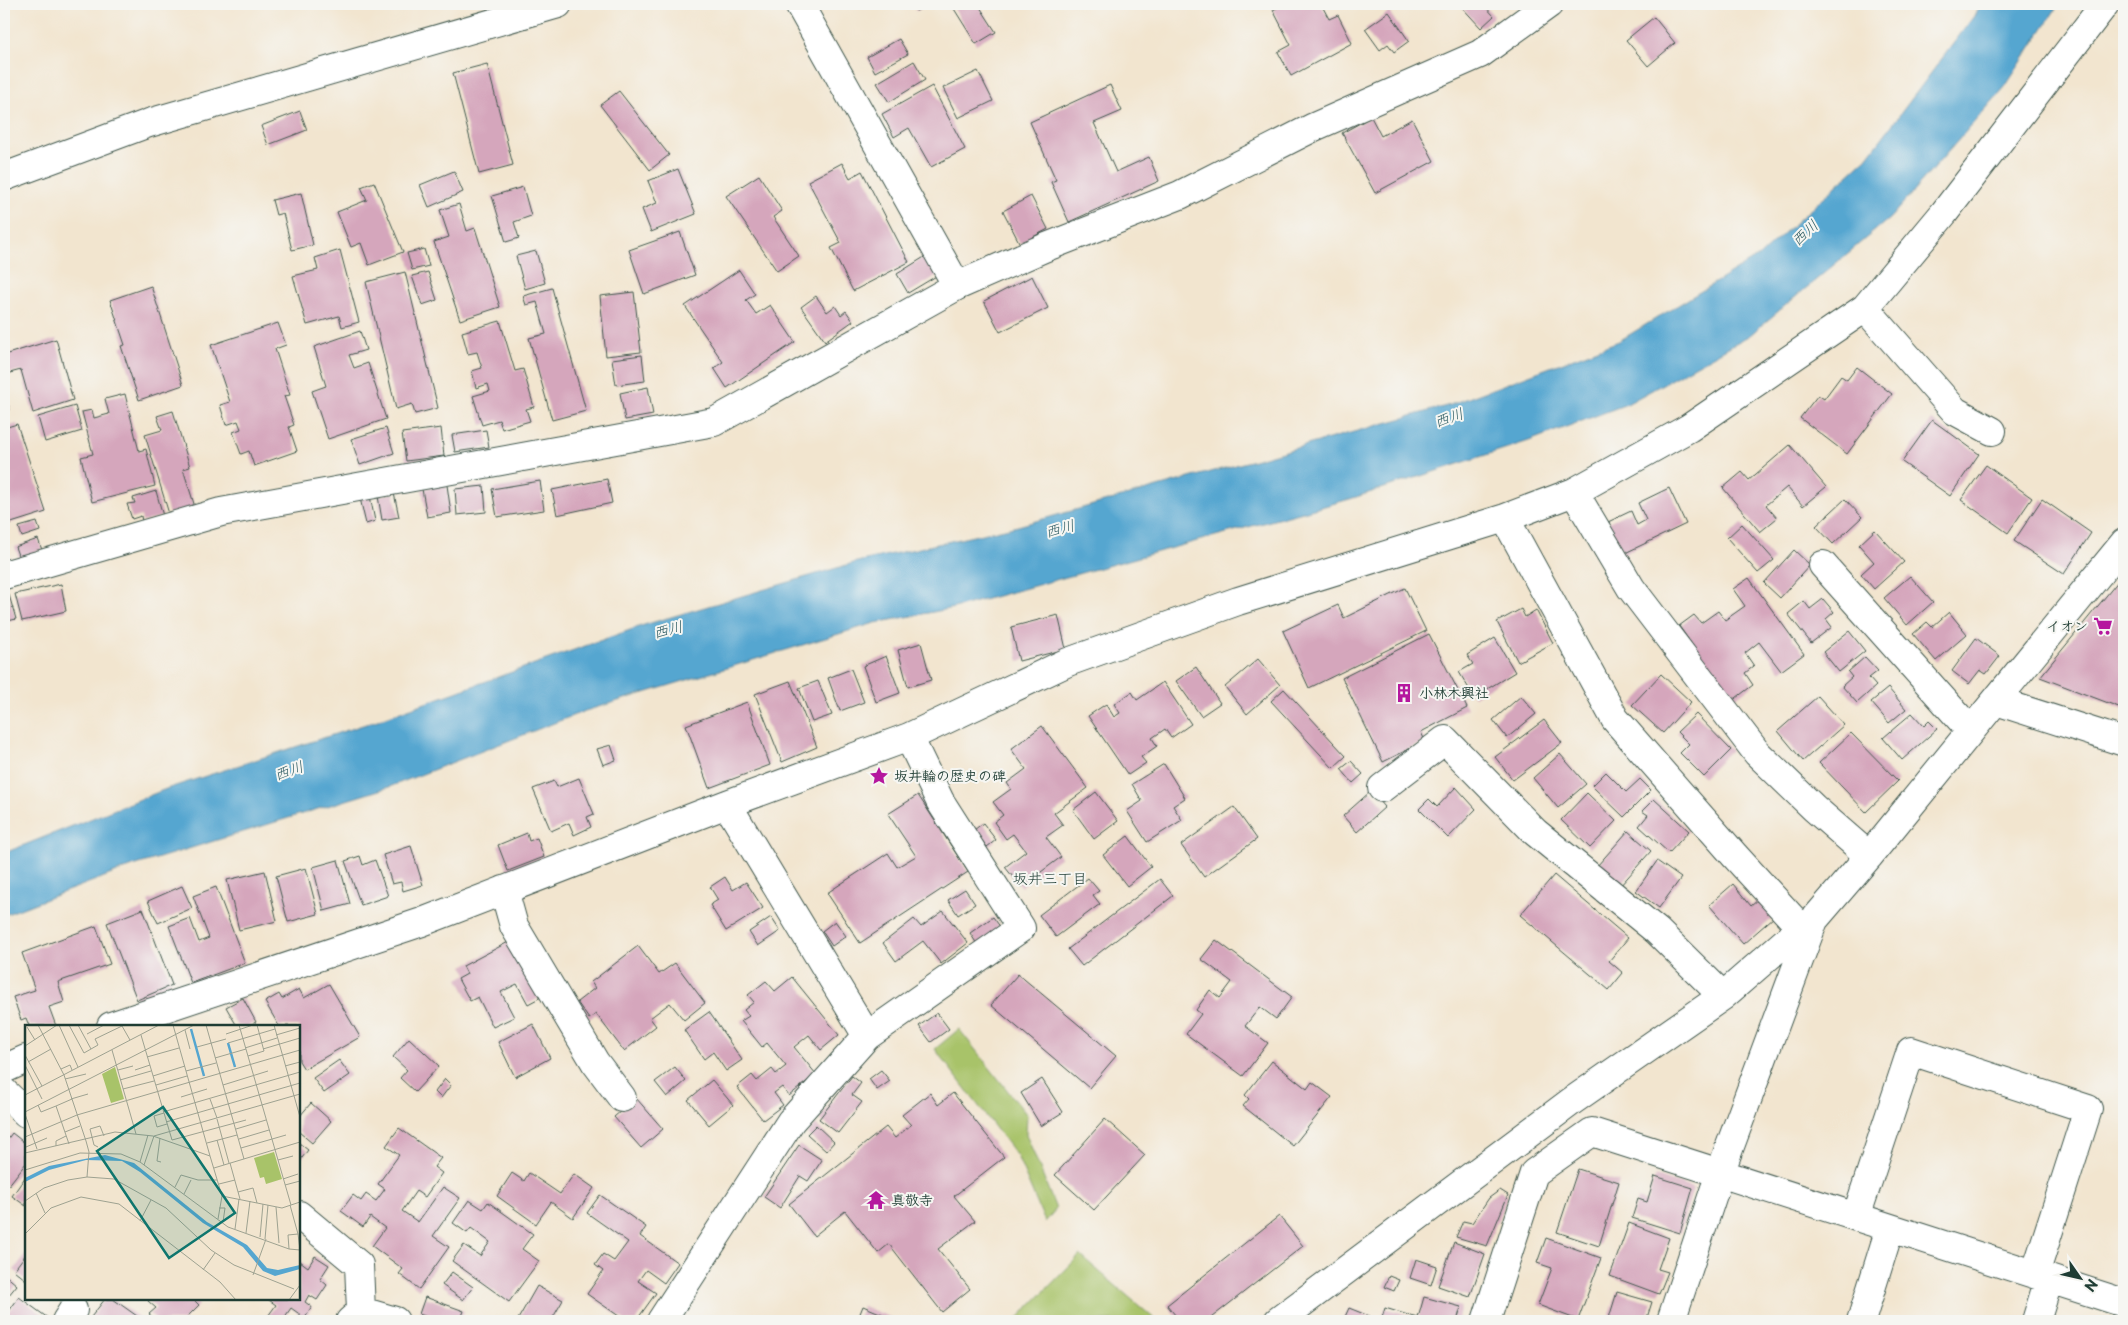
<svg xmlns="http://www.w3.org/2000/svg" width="2128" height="1325" viewBox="0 0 2128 1325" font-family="'Playpen Sans','Klee One',sans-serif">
<rect width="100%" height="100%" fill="#f6f6f2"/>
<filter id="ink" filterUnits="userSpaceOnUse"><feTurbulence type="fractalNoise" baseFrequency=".02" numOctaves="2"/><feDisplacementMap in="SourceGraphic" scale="10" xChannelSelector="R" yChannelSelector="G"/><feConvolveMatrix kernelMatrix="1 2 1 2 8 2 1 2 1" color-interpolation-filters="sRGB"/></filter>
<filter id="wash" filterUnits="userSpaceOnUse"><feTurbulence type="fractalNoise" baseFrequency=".0096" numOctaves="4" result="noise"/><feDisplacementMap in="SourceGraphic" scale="20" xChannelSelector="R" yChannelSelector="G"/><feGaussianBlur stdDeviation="1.12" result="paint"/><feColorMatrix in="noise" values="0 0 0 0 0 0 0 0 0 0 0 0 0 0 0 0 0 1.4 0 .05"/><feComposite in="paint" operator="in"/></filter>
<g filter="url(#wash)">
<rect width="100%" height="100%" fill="#f2e5cf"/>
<!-- green -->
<path fill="#a8c369" stroke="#64804e" d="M959,1029l68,86 -1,19 30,75 -11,13 -28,-66 -82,-107z
M1080,1255l77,66h-142z"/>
<!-- water -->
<path fill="#55a6d0" stroke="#3a7282" d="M1983,4h76l-54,83 -115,131 -140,117 -123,69 -98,37 -179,58 -396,109 -79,15 -290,88 -196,76 -256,79 -129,49v-62l162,-64 203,-66 275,-98 213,-63 161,-36 432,-121 169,-64 140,-85 108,-98z"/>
<g id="blocks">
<!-- building -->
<path fill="#d5a6bc" d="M912,4h18l-14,7z
M951,4h27l18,28 -20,12z
M1284,4h37l8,15 9,-4 14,28 -61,33 -13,-24 13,-7 -18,-35z
M1459,4h24l11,12 -13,12z
M1389,12l20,29 -15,11 -6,-8 -8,6 -15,-21z
M1654,17l21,26 -27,23 -22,-26z
M899,39l9,15 -33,18 -8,-15z
M914,61l11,19 -36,22 -12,-19z
M487,64l26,101 -34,9 -26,-101z
M978,71l15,30 -35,17 -15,-30z
M1110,85l12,26 -28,12 22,49 33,-15 10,24 -90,41 -18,-40 5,-2 -26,-58z
M932,86l33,63 -34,18 -22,-39 -15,9 -12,-23z
M619,91l50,64 -19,15 -50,-65z
M300,111l7,19 -39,15 -7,-19z
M1371,117l10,19 31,-17 22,42 -59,32 -33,-60z
M842,163l8,15 12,-7 47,91 -56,29 -22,-43 10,-5 -33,-62z
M678,169l18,45 -45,18 -9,-23 15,-6 -9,-22z
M454,171l9,21 -34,15 -9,-22z
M759,175l23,36 -9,6 26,39 -22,15 -51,-75z
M374,182l29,70 -34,13 -8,-22 -10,4 -14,-35 30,-12 -6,-13z
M523,187l8,29 -17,6 5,16 -13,4 -14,-46z
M301,193l12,52 -21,5 -9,-37 -7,2 -4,-15z
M1031,196l17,33 -28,15 -17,-33z
M459,204l8,27 8,-3 25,79 -40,13 -26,-78 15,-5 -9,-27z
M680,232l15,43 -51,19 -15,-44z
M424,249l5,17 -17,4 -5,-17z
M340,250l19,72 -17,5 -3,-11 -32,9 -14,-49 25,-6 -3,-12z
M536,251l9,32 -20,6 -9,-33z
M926,256l12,19 -30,18 -11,-19z
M739,270l16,24 -9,6 10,14 14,-9 25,37 -68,46 -13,-20 9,-6 -38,-56z
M405,272l33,136 -23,6 -3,-10 -16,5 -30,-127z
M428,272l9,28 -15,5 -10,-29z
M1032,276l16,32 -48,24 -16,-31z
M151,286l32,99 -44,15 -18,-54 4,-1 -15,-45z
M552,288l34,123 -34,9 -23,-82 17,-4 -9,-32 -11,3 -3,-9z
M634,292l7,60 -35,4 -6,-60z
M816,296l11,16 8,-6 6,9 5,-4 7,10 -28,20 -24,-34z
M500,321l15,50 8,-2 11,38 -8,2 4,12 -28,8 -3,-9 -17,5 -9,-29 17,-5 -2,-7 -12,4 -4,-17 10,-3 -5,-16 -9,2 -6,-22z
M278,323l8,22 -11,4 15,46 -6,1 10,29 -5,2 8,24 -43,15 -5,-15 -8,3 -8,-22 8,-3 -3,-8 -12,4 -6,-20 10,-3 -19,-57z
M360,331l6,19 -17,5 5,13 14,-5 18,56 -58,20 -16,-48 14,-5 -12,-39z
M56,339l17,61 -40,13 -12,-43 -15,4 -2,-19z
M642,355l3,26 -29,4 -4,-26z
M1857,367l35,27 -45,60 -47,-36 18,-23 6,4 17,-23 6,4z
M648,387l5,28 -28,5 -5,-27z
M4,391l6,19 -6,2z
M125,394l14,57 7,-2 9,37 -63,16 -11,-45 12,-3 -11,-42 10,-2 2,8 15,-4 -4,-15z
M75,406l7,25 -37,11 -7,-25z
M173,411l17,56 -7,2 12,38 -26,7 -24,-79 17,-5 -5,-14z
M1932,420l47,34 -29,42 -48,-34z
M17,424l29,88 -41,13 -1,-97z
M386,428l8,25 -34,12 -9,-26z
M441,428l3,28 -38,5 -4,-28z
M486,430l3,17 -34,5 -3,-17z
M1790,445l36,42 -23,19 -16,-19 -21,18 11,13 -17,14 -37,-44 19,-16 7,8z
M1986,465l46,33 -24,35 -47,-33z
M607,479l5,24 -55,12 -5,-25z
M540,481l4,29 -47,7 -5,-28z
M447,485l4,28 -24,4 -5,-28z
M484,486l2,26 -29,3 -2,-26z
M1669,488l17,36 -63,30 -15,-32 23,-11 6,14 9,-5 -8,-17z
M156,491l7,25 -21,6 -1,-6 -9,3 -5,-15 8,-1 -2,-5z
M394,493l5,24 -17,3 -4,-24z
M370,496l5,25 -9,3 -6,-26z
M1845,499l17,18 -29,27 -17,-18z
M2042,499l49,34 -27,41 -50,-33z
M37,522l3,9 -18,6 -3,-10z
M1742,524l32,36 -16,13 -31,-35z
M1875,530l29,32 -30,27 -13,-15 13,-12 -15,-17z
M38,539l4,11 -23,8 -4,-11z
M1794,550l16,15 -30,33 -16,-15z
M2124,574v135l-84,-32z
M1910,576l23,26 -26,23 -23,-27z
M1749,578l55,76 -23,17 -22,-29 -14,11 9,13 -9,7 8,12 -21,16 -53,-75 15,-11 7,8 17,-12 7,9 20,-14 -12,-17z
M61,584l5,27 -44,10 -7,-27z
M1405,588l21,43 -117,57 -26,-57 55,-26 6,13z
M9,595l7,24 -12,3v-26z
M1823,599l11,13 -8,7 6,8 -21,16 -23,-29 16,-13 6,8z
M1521,609l4,8 11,-7 17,33 -35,19 -21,-40z
M1949,612l18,22 -31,27 -23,-27 14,-12 5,5z
M1058,615l8,34 -47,12 -8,-34z
M1849,631l16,20 -26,21 -16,-20z
M1429,634l38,74 -46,24 4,9 -42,21 -41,-84z
M1495,638l20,34 -41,25 -15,-25 14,-8 -6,-9z
M1976,638l24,18 -14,18 -6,-4 -11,14 -17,-13z
M921,643l10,37 -23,7 -10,-37z
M886,656l14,37 -24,9 -13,-36z
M1865,657l13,14 -9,7 7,8 -19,17 -15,-17 10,-9 -4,-5z
M1258,659l22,26 -33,29 -22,-27z
M1196,667l24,36 -19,13 -25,-35z
M851,669l13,33 -24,9 -12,-33z
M1661,674l30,28 -28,31 -31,-28z
M790,681l27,66 -35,15 -27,-68z
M818,681l14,34 -20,7 -13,-34z
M1163,682l28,42 -20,14 -6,-9 -13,9 5,8 -16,11 5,6 -18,12 -40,-59 18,-12 8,13 6,-4 -6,-9 18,-12 5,8z
M1888,688l18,21 -17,14 -18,-21z
M1284,689l62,67 -13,12 -62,-67z
M1521,696l15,18 -29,24 -14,-18z
M1818,696l26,29 -41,36 -25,-30z
M747,702l23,63 -61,23 -23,-63z
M1912,713l12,13 5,-5 8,8 -35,31 -19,-22z
M1696,714l35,36 -27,27 -24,-24 9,-9 -12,-12z
M1544,720l18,23 -49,37 -18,-23z
M1042,726l46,62 -34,25 9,12 -17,12 15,20 -40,30 -16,-20 21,-16 -13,-17 -7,5 -12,-17 9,-7 -10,-13 18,-13 -4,-6 19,-14 -15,-20z
M1851,733l47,48 -32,31 -47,-49z
M611,745l5,15 -13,5 -6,-16z
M1560,754l26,30 -28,24 -25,-30z
M1351,761l12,13 -10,9 -12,-14z
M1164,764l21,34 -12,8 9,14 -35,22 -20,-31 15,-10 -10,-17z
M1606,772l20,20 14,-13 11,11 -27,27 -32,-31z
M579,778l15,36 -7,3 4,10 -17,8 -5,-12 -18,8 -18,-42 21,-8 3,6z
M1456,787l20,22 -28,29 -29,-29 10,-10 8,8z
M1371,791l14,16 -28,25 -14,-16z
M1096,792l22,29 -24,18 -21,-29z
M1587,793l29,28 -26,27 -29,-28z
M918,795l50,77 -108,71 -33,-50 61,-40 9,14 19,-11 -28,-42z
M1654,799l35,32 -20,22 -30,-27 9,-11 -6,-4z
M1234,807l23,32 -53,38 -23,-32z
M983,823l13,17 -9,7 -13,-17z
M1628,831l23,20 -31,35 -23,-20z
M527,833l2,8 8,-3 7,19 -36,14 -10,-26z
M1128,836l23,31 -24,19 -24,-31z
M411,846l12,39 -20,6 -2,-9 -9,2 -9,-29z
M360,856l3,9 12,-5 13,36 -27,9 -16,-44z
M338,860l12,44 -26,7 -11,-44z
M1657,861l24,17 -22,30 -23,-17z
M306,868l12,46 -30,8 -12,-46z
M265,871l12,50 -38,9 -12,-50z
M1554,875l74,63 -19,23 14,12 -14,17 -89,-75z
M725,877l8,13 13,-8 17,26 -37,23 -16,-26 8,-5 -8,-13z
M1088,878l11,13 -6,4 7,9 -44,33 -17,-22z
M1160,879l13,17 -91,70 -14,-17z
M1733,884l18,22 8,-7 15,18 -31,27 -34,-39z
M182,886l10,22 -34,15 -10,-22z
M216,887l29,76 -54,20 -22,-57 21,-8 9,24 10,-4 -16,-42z
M965,889l10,15 -17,11 -10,-15z
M143,909l29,76 -35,15 -30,-77z
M943,911l25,32 -27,21 -18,-23 -27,20 -13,-18 31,-24 7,8z
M771,917l9,14 -22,15 -9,-14z
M993,917l11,15 -24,17 -10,-16z
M835,921l11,15 -14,10 -10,-15z
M96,926l14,38 -52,18 6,20 -15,5 7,19h-27l-3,-8 -5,2 -8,-23 22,-7 -13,-37z
M514,939l29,57 -15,8 -11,-20 -16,8 13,25 -21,10 -15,-30 -8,4 -12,-22 9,-5 -4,-8z
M1216,940l76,57 -16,22 -16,-12 -15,19 23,17 -25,33 -57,-42 15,-20 -5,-4 14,-20 10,8 12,-16 -31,-23z
M638,946l21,28 16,-11 30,40 -21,17 -14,-17 -20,15 6,8 -32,25 -28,-37 -7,5 -12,-17 18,-14 -4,-6z
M1018,974l98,82 -27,32 -98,-83z
M792,977l47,58 -18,15 -12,-15 -15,12 22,27 -27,22 -7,-9 -8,6 9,12 -20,15 -26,-33 15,-12 5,6 15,-12 4,5 10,-8 -19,-23 -5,4 -21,-26 8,-5 -5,-6 10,-8 -6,-7 18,-14 9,10z
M329,984l31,53 -56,32 -5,-8v-35h-20l-14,-24 14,-8 3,5 17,-10 5,9z
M243,998l13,24 -8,4h-11l-11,-19z
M709,1012l33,48 -16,11 -13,-19 -9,7 -20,-29z
M937,1013l12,16 -18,13 -12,-16z
M533,1024l17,34 -35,19 -17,-35z
M409,1038l30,28 -24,26 -15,-14 7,-8 -14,-13z
M339,1060l11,15 -26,18 -11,-15z
M1272,1061l35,28 5,-7 20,15 -39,49 -50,-40 6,-7 -4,-4z
M675,1067l11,14 -19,16 -12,-15z
M881,1070l9,11 -13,9 -8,-11z
M852,1076l9,7 -9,12 10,7 -24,31 -19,-14z
M445,1079l6,6 -10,13 -6,-6z
M1042,1079l21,33 -22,14 -20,-33z
M712,1080l21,25 -24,20 -21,-25z
M930,1093l8,12 15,-12 51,64 -50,39 21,25 -37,28 32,40 -28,23 -53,-68 -11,9 -33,-42 -31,25 -25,-32 97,-77 9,11 16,-13 -9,-10z
M636,1098l27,31 -22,19 -27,-31z
M311,1103l20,18 -19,22 -13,-11v-15z
M1105,1119l40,36 -51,55 -39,-35z
M816,1125l18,17 -8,9 -19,-17z
M399,1128l42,30 -7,9 8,6 -17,24 -9,-6 -14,20 16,11 25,-35 17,11 -27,38 16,11 -30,42 -20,-15 4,-5 -31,-23 13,-18 -15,-11 -7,10 -22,-16 12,-16 8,6 5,-7 10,7 9,-12 -7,-5 21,-29 -13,-9z
M12,1133l14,11v19l-18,23 -4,-3v-39z
M299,1143l9,7 -9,12z
M799,1145l23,15 -14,21 -8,-5 -20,32 -16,-11z
M1578,1169l41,13 -20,64 -42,-14z
M512,1173l12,8 5,-8 31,21 14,-20 20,14 -21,30 -22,-16 -15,22 -39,-28z
M26,1176v30l-14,-10z
M1655,1176l38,12 -13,45 -48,-15 6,-19 9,3z
M1500,1190l8,5 -21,51 -31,-9 7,-16 9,2 17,-25z
M600,1195l46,32 -6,9 38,27 -14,20 -18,-13 -8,11 18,12 -20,28h-10l-39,-27 16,-23 -8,-6 8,-11 11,7 14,-19 -41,-29z
M469,1200l14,9 5,-7 45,32 -11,15 17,12 -30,41 -57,-41 12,-16 16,11 10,-14 -19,-14 -4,5 -14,-10z
M1279,1216l24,30 -96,75h-27l-13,-16z
M1629,1223l40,15 -11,31 10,3 -9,22 -49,-18z
M1546,1238l55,20 -23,62 -40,-15 14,-37 -15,-5z
M1454,1242l31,12 -15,43 -32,-11z
M26,1254v26l-12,-10z
M315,1256l14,9 -9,14 7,6 -10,15 -8,-5 -4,7 7,5 -7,11 -14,-10 -9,13h-7l-7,-5 8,-11 -7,-5 1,-1h29v-37l1,-1 8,6z
M1416,1259l21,7 -6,19 -21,-7z
M452,1272l21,15 -10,13 -21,-15z
M4,1274l13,11 -13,16z
M1389,1276l10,4 -5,11 -10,-4z
M537,1286l26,14 -12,21h-34z
M1617,1292l35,10 -6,19h-38z
M19,1297l33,24h-48v-3z
M425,1297l39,14 -4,10h-22l-19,-7z
M1424,1297l37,10 -4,14h-76l4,-13 33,10z
M105,1299h8l31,22h-56z
M150,1299h43l6,6 -16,16h-26l-8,-7 7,-6 -8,-7z
M863,1306l36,15h-42z
M1349,1308l25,10 -1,3h-30z"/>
</g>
</g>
<g filter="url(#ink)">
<use href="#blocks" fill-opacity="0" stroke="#3f564b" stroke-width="1"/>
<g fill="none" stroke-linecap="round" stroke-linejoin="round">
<!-- minor casing -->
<g stroke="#3f564b" stroke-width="30">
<path id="minor" d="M799,4l158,282
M4,177l145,-54 409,-119
M1865,308l90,103 37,20
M1574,492l57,96 126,165 57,55 55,48
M1505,518l110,201 120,137 66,72
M1823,565l148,166
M4,575l217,-63 493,-90 243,-136 87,-38 136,-53 134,-68 166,-73 69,-50
M1996,701l128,41
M1382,788l63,-48 90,92 122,99 66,65
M727,804l140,232
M504,890l10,36 81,136 27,36
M111,1026l311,-104 305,-118 182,-67 159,-75 170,-61 267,-83 69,-26 115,-64 176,-120 79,-95 161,-209
M4,1069l22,-10
M4,1092l22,21
M299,1215l60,50 2,46
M1856,1217l55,-166 177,58 -53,165
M66,1321l7,-11
M350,1321l11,-10 34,10
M661,1321l130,-200 76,-85 154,-108 -81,-127 -31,-64
M1278,1321l294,-220 151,-105 78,-68 13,-8 55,-64 255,-313
M1486,1321l48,-148 58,-41 532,171
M1671,1321l49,-148 94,-253
M1861,1321l29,-93
M2036,1321l13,-42"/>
</g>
<!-- minor -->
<use href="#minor" stroke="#fff" stroke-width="28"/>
</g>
</g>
<!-- icons -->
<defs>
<g id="supermarket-bare" transform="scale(1.5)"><path d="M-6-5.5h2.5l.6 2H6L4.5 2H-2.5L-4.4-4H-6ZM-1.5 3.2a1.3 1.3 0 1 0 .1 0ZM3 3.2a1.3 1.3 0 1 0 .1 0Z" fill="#b5179e" stroke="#f6f6f2" stroke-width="2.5" paint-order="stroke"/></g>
<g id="building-bare" transform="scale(1.5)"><path d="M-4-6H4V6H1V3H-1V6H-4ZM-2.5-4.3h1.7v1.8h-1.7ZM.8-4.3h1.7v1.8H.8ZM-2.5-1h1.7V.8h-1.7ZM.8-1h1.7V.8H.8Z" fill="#b5179e" stroke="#f6f6f2" stroke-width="2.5" paint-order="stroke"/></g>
<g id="sight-bare" transform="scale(1.5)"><path d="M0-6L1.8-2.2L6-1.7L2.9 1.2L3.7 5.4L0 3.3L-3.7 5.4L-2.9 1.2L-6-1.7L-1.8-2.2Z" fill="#b5179e" stroke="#f6f6f2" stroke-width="2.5" paint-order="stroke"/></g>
<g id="temple-bare" transform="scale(1.5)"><path d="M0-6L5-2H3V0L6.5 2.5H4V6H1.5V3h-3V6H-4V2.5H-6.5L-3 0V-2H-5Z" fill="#b5179e" stroke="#f6f6f2" stroke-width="2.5" paint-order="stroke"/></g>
</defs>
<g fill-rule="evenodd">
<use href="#supermarket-bare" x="2103" y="626"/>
<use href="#building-bare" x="1404" y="693"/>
<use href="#sight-bare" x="879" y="776"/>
<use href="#temple-bare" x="876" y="1200"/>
</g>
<g text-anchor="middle" stroke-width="4" stroke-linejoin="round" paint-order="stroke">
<!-- poi labels -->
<g font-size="14" font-weight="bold" fill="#1f3d34" stroke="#f6f6f2" text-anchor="start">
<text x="2088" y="631" text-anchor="end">イオン</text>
<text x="1419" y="698">小林木興社</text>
<text x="894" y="781">坂井輪の歴史の碑</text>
<text x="891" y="1205">真敬寺</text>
</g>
<!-- water labels -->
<g font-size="15" font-style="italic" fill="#2f5c63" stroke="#f6f6f2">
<text transform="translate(1805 233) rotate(-43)" y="5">西川</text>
<text transform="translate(1449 418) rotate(-20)" y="5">西川</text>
<text transform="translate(1060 529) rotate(-15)" y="5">西川</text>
<text transform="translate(668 630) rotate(-14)" y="5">西川</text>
<text transform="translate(289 771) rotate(-20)" y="5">西川</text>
</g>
<!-- neighbourhood labels -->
<g font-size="15" fill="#1f3d34" stroke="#f6f6f2">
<text x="1050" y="884">坂井三丁目</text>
</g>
</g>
<!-- overview -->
<g transform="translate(25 1025)">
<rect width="275" height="275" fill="#f2e5cf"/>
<path d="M90,42l9,32 -13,4 -9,-29zM249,127l8,27 -16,5 -2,-7 -4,1 -6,-20z" fill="#a8c369"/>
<path d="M80,130l29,8 73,59 40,23 20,23 11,2 22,-5v4l-25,7 -12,-5 -20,-24 -40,-24 -63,-51 -18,-11 -36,-1 -37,10 -24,12v-4l24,-12z" fill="#55a6d0"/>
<path fill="none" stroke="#55a6d0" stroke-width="2.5" d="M166,4l13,47M203,18l7,24"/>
<path fill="none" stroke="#9ea291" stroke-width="1" d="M13,0l26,50 22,66 3,11 -2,25M34,0l19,42M44,0l15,28 7,-4M53,0l13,24 7,-4 -3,-6 27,-13M148,0l37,131M181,0l38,134M214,0l52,180M249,0l26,92M97,1l8,14M2,2l8,13M160,5l5,19M62,9l17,-9M201,9l27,-9M116,10l31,105 74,-20M251,10l24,-7M203,18l47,-14M0,21l32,-21M172,22l29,-8M220,23l32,-10M238,24l37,-11M87,25l24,84M0,30l17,31M223,31l16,-5 -7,-26M122,32l32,-9M190,33l31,-9M3,37l23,-13M0,40l17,34M260,41l15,-4M36,44l9,-4 2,5M93,45l15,-4M110,45l15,-5M161,46l30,-8M128,51l32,-10M40,54l21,-5M95,55l31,-9M131,60l31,-9M198,60l45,-14M98,64l31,-8M0,70l134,-70M156,72l26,-8M46,74l17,-5M185,74l7,19M13,80l3,7 15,-6 13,38M31,81l16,-7M0,87l169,-87M138,87l137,-40M139,88l-10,3 3,11 10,-3M0,89l12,35M192,94l12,44M141,97l134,-39M211,104l30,-9M40,107l15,-6M129,111l146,-42M0,112l52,-22 223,-65M135,113l-3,23 4,1M214,114l30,-9M192,115l7,25M182,118l30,-8M31,121v-5l10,-5M1,122l21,-9M73,122l-4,-2 -4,-16 10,-3 4,10M216,123l45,-13M0,128l90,-21 38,4 57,20 12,40 60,12 18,-6M253,135l15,-4M115,137l8,-27M205,138l10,36M119,140l10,-29M189,143l86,-26M0,145l55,-17 41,1 19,8 88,65 61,22 11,1M258,154l15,-5M194,159l16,-4M260,160l15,-4M150,162l6,-12 17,5h19M213,167l15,-4 4,15M11,168l9,20M159,169l7,-14M0,176l19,-13 24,-8 19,-3 27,2 52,29 45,42 23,15 60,24M265,180l8,29M251,182l3,36M194,183h6l-2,14M193,194l4,-23M115,196l11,-21M210,204l4,-30M221,208l4,-32M0,209l26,-26 30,-11 38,7 101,78 16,18M235,212l3,-33M240,214l3,-34M264,224l-1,-14 10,-1 2,16M178,245l12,-17M228,250l13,-36M264,275l11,-15"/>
<path fill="#0f766e" fill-opacity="0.15" stroke="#0f766e" stroke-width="2.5" d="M138,82l72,106 -66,45 -72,-107z"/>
<rect width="275" height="275" fill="none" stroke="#1f3d34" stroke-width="2.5"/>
</g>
<!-- margin -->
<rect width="2128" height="1325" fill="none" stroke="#f6f6f2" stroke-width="20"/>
<!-- north arrow -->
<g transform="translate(2080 1278) rotate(124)" stroke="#f6f6f2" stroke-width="4" paint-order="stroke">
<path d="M0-4L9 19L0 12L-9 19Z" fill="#1f3d34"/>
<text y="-8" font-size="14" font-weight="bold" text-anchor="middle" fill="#1f3d34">N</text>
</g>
</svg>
